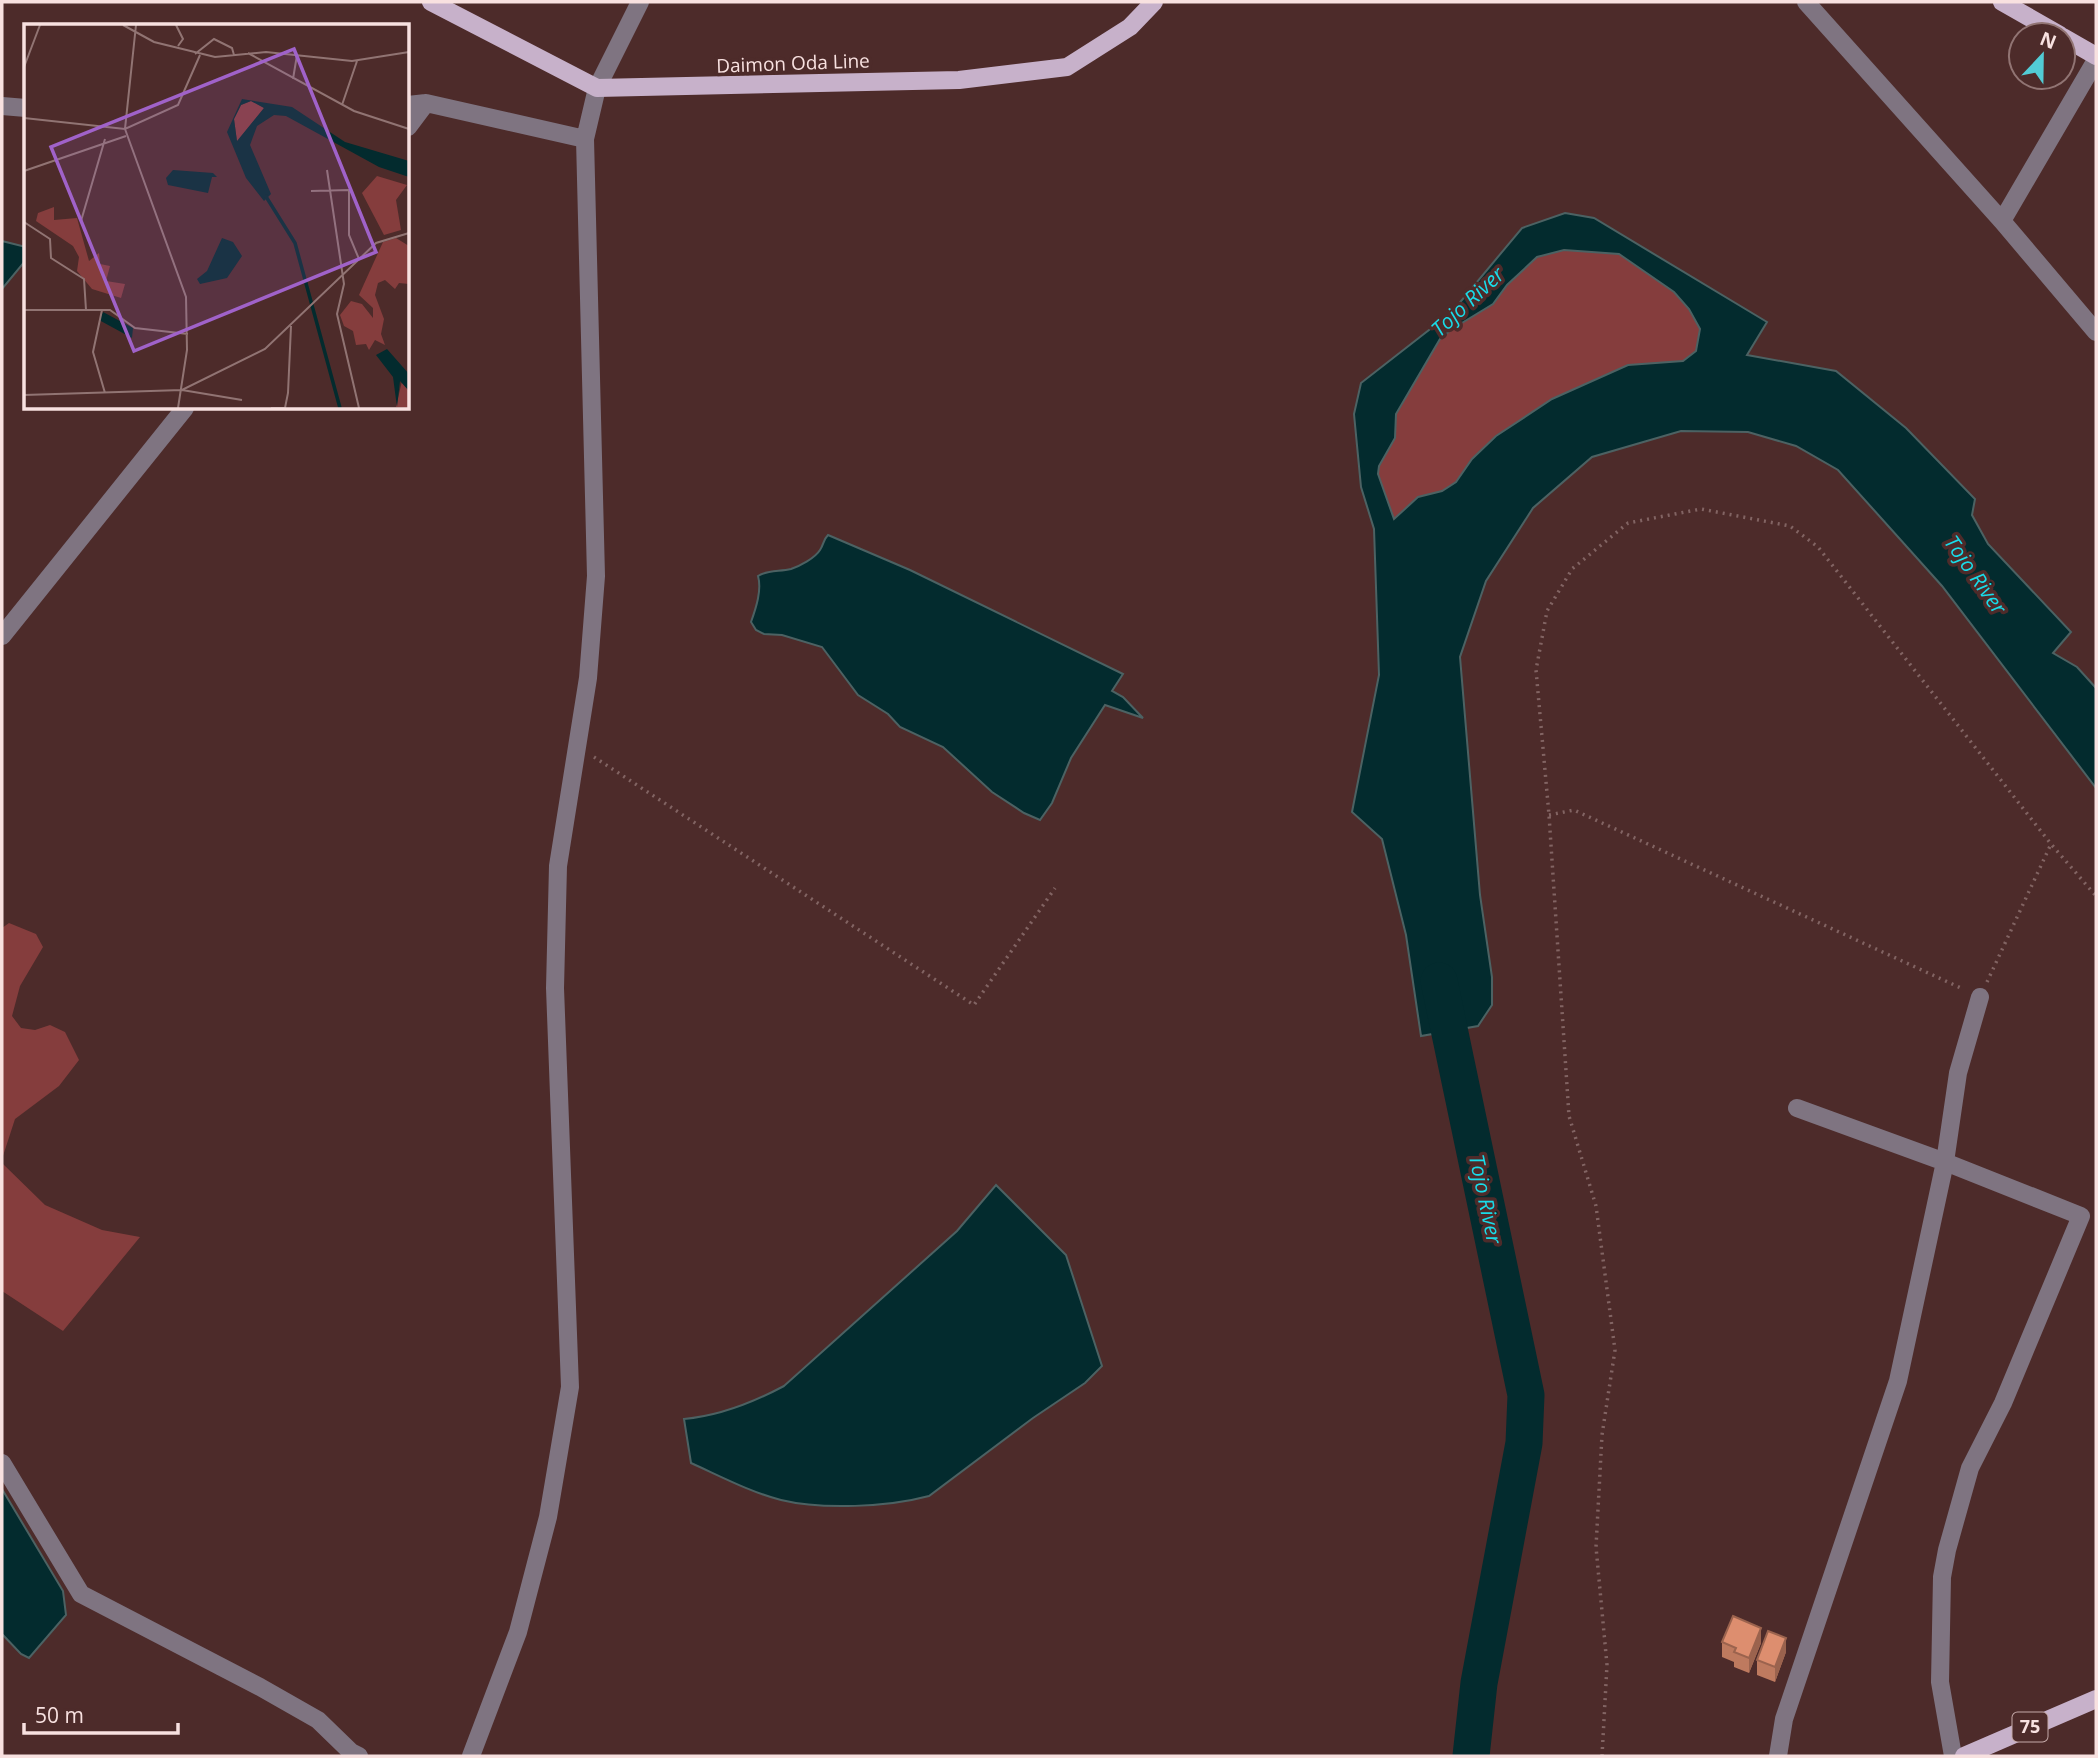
<svg xmlns="http://www.w3.org/2000/svg" width="2098" height="1758" viewBox="0 0 2098 1758" font-family="'Open Sans',sans-serif">
<rect width="100%" height="100%" fill="#4d2b2a"/>
<!-- green -->
<path fill="#853d3d" d="M1564,250l55,4 55,38 15,17 12,20 -5,22 -13,10 -55,4 -156,94 -16,23 -14,9 -24,6 -24,22 -16,-45 1,-8 16,-28 1,-24 44,-75 12,-10 41,-25 14,-19 30,-28z
M9,923l27,11 7,13 -23,39 -8,30 9,12 14,2 15,-5 15,7 14,28 -20,26 -44,33 -13,40v-231z
M2,1163l43,42 57,25 38,7 -77,94 -61,-40z"/>
<!-- water -->
<path fill="#032b2e" stroke="#4c6263" stroke-width="2" fill-rule="evenodd" d="M1565,213l29,5 173,104 -20,33 89,16 70,57 69,71 -3,16 16,29 83,88 -18,21 24,14 19,21v100l-154,-202 -104,-116 -42,-24 -48,-14 -67,-1 -89,26 -59,51 -47,73 -26,76 20,238 12,82v28l-14,21 -57,10 -15,-101 -24,-96 -30,-27 27,-137 -5,-146 -13,-42 -7,-73 7,-31 91,-71 70,-84zM1564,250l55,4 55,38 15,17 11,20 -4,22 -13,10 -55,4 -76,34 -56,37 -24,23 -16,23 -14,9 -24,6 -24,22 -16,-45 1,-8 16,-28 1,-24 44,-75 12,-10 41,-25 14,-19 30,-28z
M2,241l24,6v13l-24,29z
M828,535l82,35 213,104 -11,17 11,6 20,21 -38,-13 -34,53 -19,45 -12,17 -16,-7 -32,-21 -49,-45 -43,-20 -12,-13 -30,-19 -36,-48 -40,-12 -18,-1 -8,-4 -5,-8c5,-14 11,-32 7,-46 11,-7 21,-4 33,-7 9,-3 24,-11 29,-19 4,-6 3,-10 8,-15z
M996,1185l70,70 36,111 -17,17 -52,35 -104,78c-41,11 -107,14 -148,4 -31,-8 -61,-24 -90,-37l-7,-44c35,-3 70,-17 100,-33l173,-155z
M2,1489l61,102 3,24 -37,43 -8,-4 -19,-20z"/>
<g fill="none" stroke-linecap="round" stroke-linejoin="round">
<!-- river -->
<path stroke="#032b2e" stroke-width="37" d="M1439,981l87,414 -2,48 -45,240 -8,73"/>
<!-- path -->
<path stroke="#826463" stroke-width="3.5" stroke-dasharray="2 5" stroke-linecap="butt" d="M594,757l380,248 81,-117
M1549,815l25,-5 389,179
M1987,982l64,-138
M1602,1756l5,-91 -11,-118 6,-112 13,-85 -19,-144 -27,-90 -20,-301 -13,-145 11,-59 25,-42 56,-46 73,-14 89,17 28,21 233,297 45,52"/>
<!-- minor -->
<path stroke="#7f7481" stroke-width="18" d="M1806,2l196,219 94,111
M408,105l18,-2 159,36
M2,106l24,2
M408,127l18,-24
M2002,221l94,-161
M2,636l183,-228
M1797,1108l148,54 136,54 -78,187 -33,65 -23,82 -5,27 -2,105 13,74
M2,1463l79,131 179,93 58,33 33,32 8,4
M471,1756l47,-124 30,-115 22,-130 -15,-399 3,-122 30,-188 8,-102 -11,-437 12,-51 43,-86
M1778,1756l6,-37 114,-338 47,-219 13,-89 22,-76"/>
<!-- major -->
<path stroke="#c7b1ca" stroke-width="18" d="M431,2l166,86 362,-8 108,-13 63,-40 24,-25
M2002,2l58,33
M2063,37l33,19
M1964,1756l132,-57"/>
</g>
<!-- wall -->
<path fill="#be7a5f" d="M1722,1642l39,1 -12,30 -15,-6v-5l-12,-5z
M1786,1652l-11,30 -18,-7v-15z"/>
<!-- shaded-wall -->
<path fill="#9b634e" d="M1761,1628v15l-12,30v-15z
M1786,1638v14l-11,30v-15z"/>
<!-- building -->
<path fill="#dd8e6f" stroke="#9b634e" stroke-width="2" d="M1733,1616l28,12 -12,30 -15,-6 2,-4 -14,-6z
M1768,1631l18,7 -11,29 -18,-7z"/>
<g text-anchor="middle" stroke-width="7" stroke-linejoin="round" paint-order="stroke">
<!-- shield labels -->
<rect fill="#4d2b2a" stroke="#c5aaa9" stroke-width="2" x="2012.5" y="1712.5" width="35" height="29" rx="5"/>
<g font-size="18" font-weight="bold" fill="#f8e1e0">
<text x="2030" y="1733">75</text>
</g>
<!-- street labels -->
<g font-size="19" fill="#f8e1e0" stroke="#4d2b2a">
<text transform="translate(793 63) rotate(-2)" y="7">Daimon Oda Line</text>
</g>
<!-- water labels -->
<g font-size="21" font-style="italic" fill="#19dce9" stroke="#4d2b2a">
<text transform="translate(1468 302) rotate(-43)" y="7">Tojo River</text>
<text transform="translate(1975 575) rotate(55)" y="7">Tojo River</text>
<text transform="translate(1485 1199) rotate(78)" y="7">Tojo River</text>
</g>
</g>
<!-- overview -->
<g transform="translate(24 24)">
<rect width="385" height="385" fill="#4d2b2a"/>
<path d="M227,77l13,7 -27,34 -3,-23 7,-14zM353,152l30,9 -11,15 5,30 -17,5 -22,-42zM30,183v13l23,-2 12,43 10,-8 1,11 10,2 -4,15 19,3 -4,14 -29,-9 -15,-18 2,-14 -6,-11 -37,-25 2,-8zM372,214l13,8v38l-10,-1 -4,6 -10,-9 -7,3 -3,12 9,24 -3,15 4,11 -10,-5 -6,10 -3,-6 -10,1 -3,-14 -9,-5 -4,-11 11,-14 11,3 11,14v-10l-14,-13 24,-53zM378,357l7,10v17l-13,-1z" fill="#853d3d"/>
<path d="M218,75l50,8 53,35 64,19v16l-30,-10 -93,-51 -12,-1 -17,11 -7,19 21,49 -7,7 -18,-23 -19,-46zM227,77l13,7 -27,33 -3,-22 7,-14zM149,146l40,3 4,4h-5l-4,16 -40,-8 -2,-7zM198,214l11,4 9,14 -15,22 -27,6 -3,-5 10,-8zM79,288l30,16 -1,10 -33,-18zM363,325l22,25v17l-9,-10 -3,26 -4,-30 -17,-22z" fill="#032b2e" fill-rule="evenodd"/>
<path fill="none" stroke="#032b2e" stroke-width="3.5" d="M241,171l30,48 45,165"/>
<path fill="none" stroke="#917473" stroke-width="2" d="M99,1l31,17 61,15 51,-5 86,9 57,-9M112,1l-11,104 61,168 1,53 -9,58M152,1l7,14 -5,7M224,29l106,58 55,18M171,30l19,-15 18,9 2,7M0,43l16,-42M269,55l4,-24M318,81l15,-44M0,94l101,11 53,-24 22,-50M303,146l17,114 -7,30 22,94M0,147l102,-35M287,167l38,-1v45l10,24M57,197l24,-82M0,198l26,17 1,19 33,21 2,31M0,286h86l25,18 53,6M78,286l-9,42 12,41M158,366l60,10M0,371l158,-5 83,-41 111,-106 33,-10M247,384h14l3,-15 3,-67"/>
<path fill="#a062c9" fill-opacity="0.15" stroke="#a062c9" stroke-width="3.5" d="M270,25l82,203 -242,99 -83,-204z"/>
<rect width="385" height="385" fill="none" stroke="#f8e1e0" stroke-width="3.5"/>
</g>
<!-- border -->
<rect width="2098" height="1758" fill="none" stroke="#f8e1e0" stroke-width="7"/>
<!-- north arrow -->
<g transform="translate(2042 56) rotate(22)"><circle r="33" fill="#4d2b2a" stroke="#917473" stroke-width="2"/>
<path d="M0-5L12 26L0 18L-12 26Z" fill="#52ccd5"/>
<text y="-10" font-size="19" font-weight="bold" text-anchor="middle" fill="#f8e1e0">N</text>
</g>
<!-- scale -->
<path d="M24 1723v10h154v-10" fill="none" stroke="#f8e1e0" stroke-width="3.5"/>
<text x="35" y="1723" font-size="21" fill="#f8e1e0" stroke="#4d2b2a" stroke-width="5" paint-order="stroke">50 m</text>
</svg>
